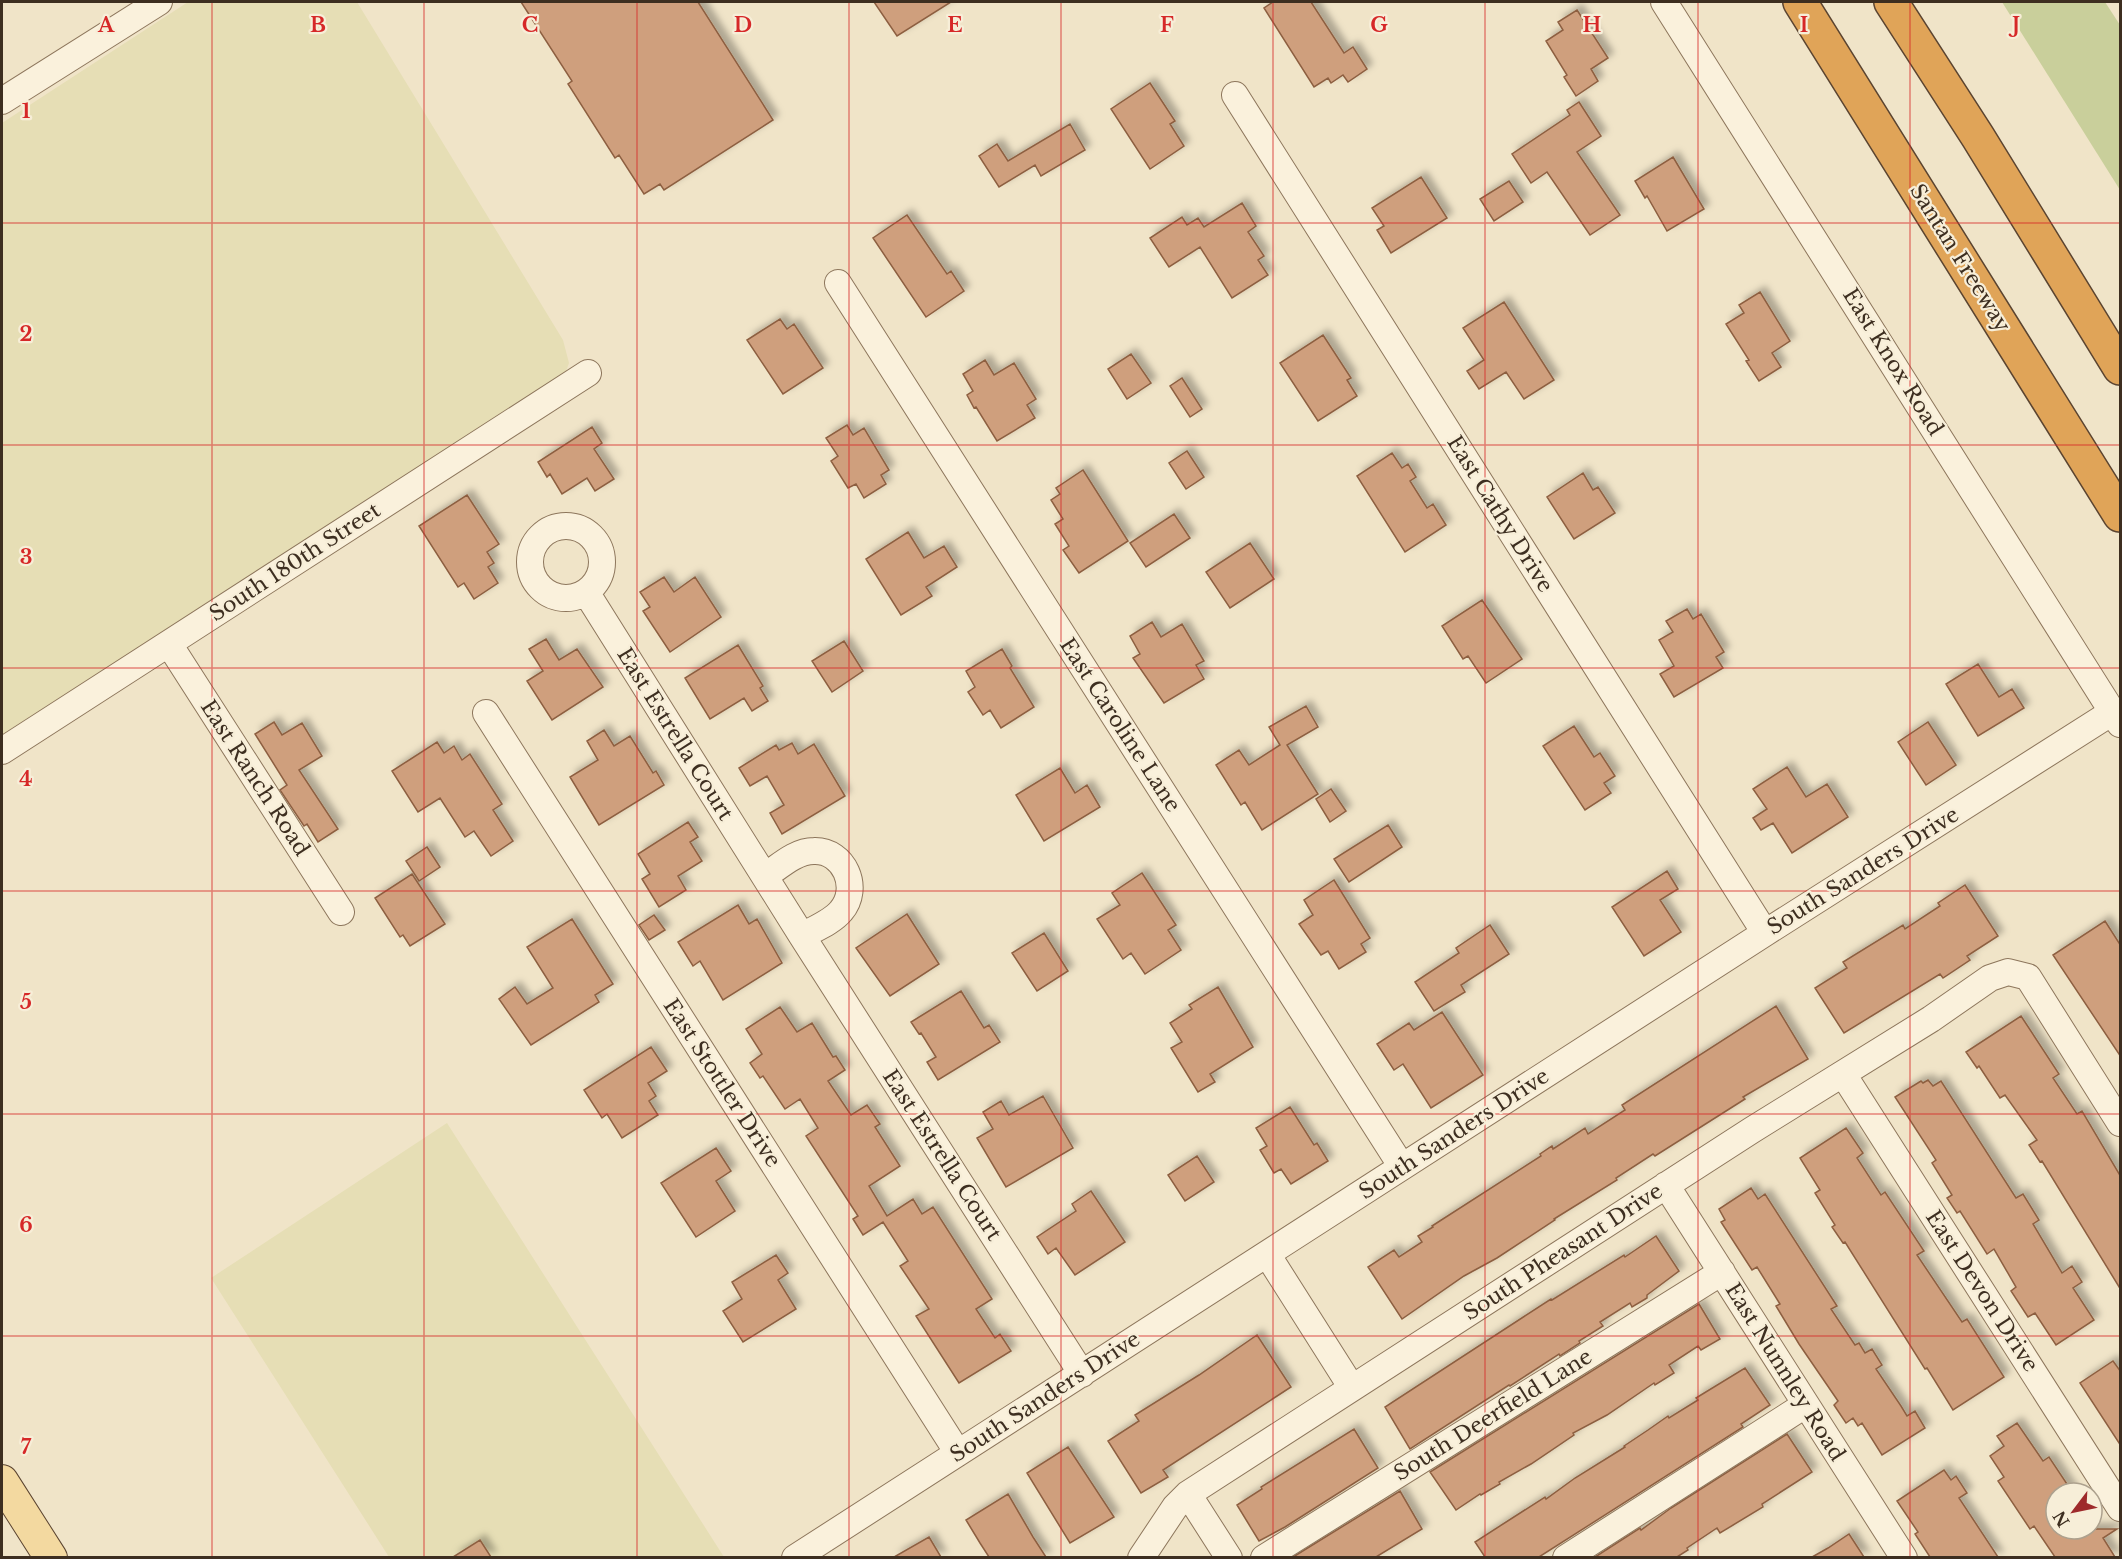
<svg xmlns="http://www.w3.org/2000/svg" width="2122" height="1559" viewBox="0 0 2122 1559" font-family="'Libre Baskerville',serif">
<defs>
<filter id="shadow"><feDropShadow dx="5.5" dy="-5.5" stdDeviation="3" flood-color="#0004"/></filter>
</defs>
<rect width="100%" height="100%" fill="#f0e4c8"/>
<!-- farmland -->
<path fill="#e6deb5" d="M188,2h169l206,338 6,23 -5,14 -562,362v-616z
M447,1123l277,434h-335l-178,-279z"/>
<!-- green -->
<path fill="#c9cf9b" d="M2002,2h103l15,23v165z"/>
<!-- building -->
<path fill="#cf9f7d" stroke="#8d5f41" stroke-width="1.5" filter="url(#shadow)" d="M521,2h177l75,118 -109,70 -4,-6 -16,10 -25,-39 -4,3 -47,-74 4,-3z
M874,2h77l-54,34z
M1273,2h38l33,51 9,-6 14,22 -19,13 -5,-7 -12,8 -3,-5 -14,9 -50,-79z
M1577,10l31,48 -17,11 7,12 -22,15 -12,-19 3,-2 -21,-34 17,-11 -5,-8z
M1150,83l25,38 -5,3 14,22 -34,23 -39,-60z
M1579,102l22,34 -24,16 43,63 -30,20 -43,-63 -16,11 -19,-29 58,-39 -3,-5z
M1070,124l15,26 -44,26 -6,-11 -36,22 -20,-31 18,-12 11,17z
M1673,157l31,52 -37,22 -20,-35 -2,2 -10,-17z
M1421,177l26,41 -56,35 -14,-23 7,-4 -12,-18z
M1509,181l14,21 -29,19 -14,-22z
M1242,203l14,23 -8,6 16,24 -6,4 10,15 -36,23 -32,-51 -31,20 -19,-29 32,-21 5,8 11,-7 6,9z
M907,215l40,59 4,-3 13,20 -38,26 -53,-79z
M1760,292l30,49 -18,12 9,14 -22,14 -13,-20 3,-1 -23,-36 18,-11 -5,-8z
M1504,302l50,78 -30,19 -18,-27 -27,17 -12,-18 17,-11 -21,-32z
M780,319l7,10 7,-5 29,44 -40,26 -36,-54z
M1323,335l28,43 -4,2 10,16 -39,25 -38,-58z
M1131,354l20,29 -24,16 -19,-30z
M985,360l9,15 20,-12 22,36 -9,6 8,13 -38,23 -21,-34 -2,1 -7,-13 6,-4 -10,-17z
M1182,378l20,31 -12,8 -20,-31z
M847,425l6,10 11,-7 25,42 -8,5 5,9 -22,14 -8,-14 -8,4 -17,-27 7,-5 -12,-18z
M592,427l10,16 -8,6 20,30 -19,12 -8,-13 -25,16 -12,-20 -3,3 -9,-15z
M1187,451l17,26 -18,12 -17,-26z
M1392,453l10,15 6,-4 8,13 -6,4 17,27 6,-4 13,21 -41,27 -48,-76z
M1083,470l45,71 -49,32 -16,-23 6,-4 -14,-22 8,-5 -12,-19 9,-6 -4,-6z
M1583,473l10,17 5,-3 17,26 -41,26 -27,-42z
M467,495l32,49 -12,8 7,11 -6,4 10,16 -24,16 -10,-16 -6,4 -39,-61z
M1174,514l16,24 -44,29 -16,-24z
M908,532l16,26 20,-12 13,21 -31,20 6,9 -31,19 -35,-56z
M1250,543l24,36 -44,29 -24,-36z
M664,577l10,15 21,-15 26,40 -51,35 -27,-41 7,-4 -10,-15z
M1482,600l40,59 -36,24 -18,-27 -5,3 -21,-33z
M1687,609l6,10 8,-5 23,38 -8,5 7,11 -49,29 -14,-23 14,-8 -15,-26 14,-8 -7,-11z
M1152,622l9,15 21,-13 22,37 -8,4 8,14 -40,24 -31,-45 7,-4 -10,-18z
M546,639l13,21 18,-11 26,38 -51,33 -25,-39 16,-10 -14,-22z
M844,641l19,30 -31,21 -20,-31z
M738,645l25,41 -3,2 8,13 -16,10 -8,-13 -34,21 -25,-41z
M1002,649l10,17 -2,2 24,39 -33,21 -11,-18 -7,5 -15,-23 7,-5 -9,-16z
M1978,664l21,33 13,-8 12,19 -46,28 -32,-52z
M1306,706l12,21 -31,18 31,49 -56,36 -17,-28 -4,3 -25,-40 23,-15 10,15 31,-20 -11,-18z
M274,722l8,13 20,-12 20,33 -23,14 39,59 -20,13 -11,-18 -3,2 -24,-36 7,-5 -32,-51z
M1928,722l28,43 -30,20 -28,-43z
M1574,726l20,31 6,-4 15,23 -11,7 7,10 -26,17 -42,-64z
M604,730l10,16 16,-10 23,37 3,-2 8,14 -65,40 -29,-48 28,-17 -11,-19z
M437,742l7,11 10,-7 8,14 8,-6 32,50 -9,6 20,31 -22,15 -17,-25 -9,6 -25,-39 -22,14 -26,-41z
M792,743l6,11 16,-10 31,52 -63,38 -12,-21 14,-8 -17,-29 -17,10 -11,-18 37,-23 3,5z
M1787,767l19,30 21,-13 21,33 -56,36 -19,-30 -12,7 -8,-12 14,-9 -14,-20z
M1060,768l15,25 12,-8 13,22 -56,34 -28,-46z
M1331,789l15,22 -16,11 -14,-23z
M688,822l10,15 -8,5 12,19 -24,15 8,14 -27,17 -17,-28 8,-5 -12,-20z
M1388,825l14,22 -53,35 -15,-23z
M427,847l13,20 -21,14 -13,-20z
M1667,871l11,18 -18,11 21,32 -37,24 -32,-49z
M1142,873l34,52 -8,5 13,20 -36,24 -14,-21 -8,6 -26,-40 23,-14 -8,-12z
M412,874l33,50 -35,22 -7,-11 -3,2 -25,-39z
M1334,880l36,58 -9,6 5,8 -27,17 -11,-18 -7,4 -22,-31 14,-9 -9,-15z
M1965,885l33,51 -31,20 3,4 -27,18 -3,-4 -96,59 -29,-45 32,-20 -4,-6 60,-37 2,4 35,-23 -2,-3z
M738,905l11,19 8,-5 25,44 -59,37 -23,-39 -7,5 -15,-24z
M907,914l32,50 -49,32 -34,-48z
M654,915l11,15 -16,10 -10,-15z
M572,919l41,65 -18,11 4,7 -68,43 -32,-46 16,-12 12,17 26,-16 -26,-41z
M2105,921l16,25v111l-68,-102z
M1490,925l19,29 -48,31 4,7 -31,19 -19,-29 44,-29 -3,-5z
M1044,933l24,38 -31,20 -25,-38z
M1218,987l35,60 -43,27 5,8 -17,10 -27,-44 11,-6 -12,-19 22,-14 -3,-4z
M961,991l23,37 5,-3 11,17 -62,38 -11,-18 9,-5 -15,-24 -2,1 -8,-12z
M1776,1006l32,53 -65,38 2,2 -90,57 -2,-2 -37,24 1,2 -63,39 1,1 -58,38 -33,18 -62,43 -34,-52 26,-17 5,7 23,-15 -4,-6 15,-9 -1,-1 109,-70 -1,-2 12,-8 1,3 32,-21 3,6 37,-24 -3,-5z
M780,1007l17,25 15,-9 21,34 3,-1 9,14 -17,11 23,34 16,-10 13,19 -5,3 25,39 -31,20 18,30 26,-17 9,15 11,-7 59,92 -16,10 19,29 5,-4 11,17 -52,32 -43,-67 13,-7 -29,-43 8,-5 -25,-39 -20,13 -10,-16 5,-3 -52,-80 12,-8 -18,-29 -15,10 -22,-33 -3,2 -10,-15 12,-9 -16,-25z
M1442,1012l41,63 -52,33 -28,-44 -9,6 -17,-26 32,-21 5,7z
M2021,1016l38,58 -6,4 24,36 5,-3 39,66v113l-79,-129 -2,1 -11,-17 8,-5 -32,-45 -5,3 -21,-32 -2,2 -11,-16z
M651,1047l16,24 -19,12 8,13 -7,5 9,14 -36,23 -15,-24 -5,4 -18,-28z
M1928,1080l5,6 8,-5 75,117 7,-4 16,26 -6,4 29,49 10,-7 10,16 -9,6 21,32 -38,25 -21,-32 -7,4 -17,-26 5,-4 -22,-38 -7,5 -27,-43 -3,2 -10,-15 5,-3 -20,-32 4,-3 -41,-63 26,-16 2,2z
M1043,1096l30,52 -67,39 -29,-49 16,-9 -10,-17 18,-11 8,14z
M1290,1107l24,38 3,-2 11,18 -37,23 -10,-15 -7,4 -14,-23 7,-4 -11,-18z
M1846,1128l17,25 -6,5 24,37 4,-3 39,59 -7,4 45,67 5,-3 37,58 -51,33 -26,-42 -2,1 -80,-127 -2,1 -11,-16 3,-2 -20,-32 5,-3 -20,-32z
M716,1148l15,23 -15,10 19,30 -39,26 -35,-54z
M1197,1156l17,26 -29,19 -17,-26z
M1751,1188l7,11 7,-5 72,112 -6,3 24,36 4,-2 6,10 7,-4 10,16 -6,4 25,37 6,10 8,-5 10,17 -43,27 -20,-32 -4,3 -5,-8 -7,5 -12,-18 4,-4 -39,-57 -23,-38 4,-2 -23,-37 -5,3 -31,-48 4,-2 -6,-11z
M1091,1191l34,51 -50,33 -19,-27 -8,6 -11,-17 39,-26 -4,-7z
M1656,1236l23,35 -32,24v3l-15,9 -2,-4 -30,19 3,4 -24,15 1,2 -20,13 -1,-2 -49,32 -1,-1 -99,64 -25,-42 166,-108 1,1 72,-45 1,2z
M776,1255l12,18 -10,7 18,29 -53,33 -20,-31 19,-12 -10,-17z
M1699,1304l21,35 -19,11 -3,-4 -29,19 5,8 -19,12 -1,-2 -47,32 -34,18 1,2 -43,29 -32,18 1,2 -19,11 -1,-1 -24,16 -26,-38z
M1257,1335l34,52 -128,83 5,7 -27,16 -33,-52 31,-20 -4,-6 64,-40z
M2113,1361l8,11v74l-41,-63z
M1745,1368l25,37 -29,19 2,3 -204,130h-54l-10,-15 70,-45 1,2 29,-21 50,-31 -1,-1 24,-16 20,-14 1,2 29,-18 -2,-2z
M2017,1423l26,38 6,-4 24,36h-17v36h61l-14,9 12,19h-60l-21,-31 -4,3 -32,-48 6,-4 -14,-21 14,-10 -7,-10z
M1354,1429l24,39 -93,59 -26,14 -22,-36 25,-16 -1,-2z
M1787,1434l25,38 -50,32 1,3 -43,26 -3,-5 -30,20 1,2 -11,7h-82l45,-29 1,2 30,-22z
M1068,1447l46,70 -44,26 -43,-70z
M1944,1470l7,10 5,-4 11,17 -8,5 39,59h-68l-15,-23 3,-2 -21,-31z
M1400,1491l22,38 -46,28h-83z
M1008,1494l25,43 13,20h-57l-9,-14 -14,-23z
M1849,1534l15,23h-52l16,-9z
M929,1537l12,20h-47z
M480,1540l11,17h-38z"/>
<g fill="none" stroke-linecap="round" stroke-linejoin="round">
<!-- minor casing -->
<g stroke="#8d765c" stroke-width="28">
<path id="minor" d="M1664,2l456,722
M1235,95l530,838
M2,101l157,-99
M838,283l564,884
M530 562a36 36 0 1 1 72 0a36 36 0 1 1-72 0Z
M586,592l216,344 280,438
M169,644l172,268
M486,713l472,740
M2,751l586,-378
M765,876c14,-9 30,-25 49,-25 30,-1 47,37 27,60 -9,11 -27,18 -39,25
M1843,1074l277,434
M1666,1185l238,373
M1267,1254l85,134
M1188,1494l41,64
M795,1558l970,-625 349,-222
M1141,1558l34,-51 13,-13 564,-364 179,-111 59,-41 18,-6 20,5 92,146
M1264,1558l458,-286
M1566,1558l239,-153"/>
</g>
<!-- major casing -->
<g stroke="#5b4430" stroke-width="34">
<path id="major" d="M2,1481l49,77"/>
</g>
<!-- highway casing -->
<g stroke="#5b4430" stroke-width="36">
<path id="highway" d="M1800,2l320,513
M1891,2l87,135 142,231"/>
</g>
<!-- minor -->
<use href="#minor" stroke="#faf1dc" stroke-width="26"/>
<!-- major -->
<use href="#major" stroke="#f3d9a0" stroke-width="32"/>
<!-- highway -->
<use href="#highway" stroke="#e0a458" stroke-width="33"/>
</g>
<!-- grid -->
<path fill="none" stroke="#d62828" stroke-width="1.5" stroke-opacity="0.55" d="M212,2v1556M424,2v1556M637,2v1556M849,2v1556M1061,2v1556M1273,2v1556M1485,2v1556M1698,2v1556M1910,2v1556M2,223h2118M2,445h2118M2,668h2118M2,891h2118M2,1114h2118M2,1336h2118"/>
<g text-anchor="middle" stroke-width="4.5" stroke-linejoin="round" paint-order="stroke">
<!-- street labels -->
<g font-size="21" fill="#3d2e20" stroke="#f7eed8">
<text transform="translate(1960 258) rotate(58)" y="7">Santan Freeway</text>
<text transform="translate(1893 362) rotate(58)" y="7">East Knox Road</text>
<text transform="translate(1500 514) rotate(58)" y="7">East Cathy Drive</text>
<text transform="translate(295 562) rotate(-33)" y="7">South 180th Street</text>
<text transform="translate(1120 725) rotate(57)" y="7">East Caroline Lane</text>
<text transform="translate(675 734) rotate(58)" y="7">East Estrella Court</text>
<text transform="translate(255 778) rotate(57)" y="7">East Ranch Road</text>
<text transform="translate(1863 871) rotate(-32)" y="7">South Sanders Drive</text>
<text transform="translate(722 1083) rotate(57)" y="7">East Stottler Drive</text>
<text transform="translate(1454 1134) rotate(-33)" y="7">South Sanders Drive</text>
<text transform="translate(942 1155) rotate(57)" y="7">East Estrella Court</text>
<text transform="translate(1563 1252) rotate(-33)" y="7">South Pheasant Drive</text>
<text transform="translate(1982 1291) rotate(57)" y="7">East Devon Drive</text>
<text transform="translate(1785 1372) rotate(58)" y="7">East Nunnley Road</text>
<text transform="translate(1045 1397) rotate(-33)" y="7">South Sanders Drive</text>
<text transform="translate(1493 1415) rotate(-32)" y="7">South Deerfield Lane</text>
</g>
</g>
<g font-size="20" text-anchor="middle" font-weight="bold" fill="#d62828" stroke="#f7eed8" stroke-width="4.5" stroke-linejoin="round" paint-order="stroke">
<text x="106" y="32">A</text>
<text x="318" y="32">B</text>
<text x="530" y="32">C</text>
<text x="743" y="32">D</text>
<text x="955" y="32">E</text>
<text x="1167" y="32">F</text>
<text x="1379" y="32">G</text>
<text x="1592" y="32">H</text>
<text x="1804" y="32">I</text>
<text x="2016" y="32">J</text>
<text x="26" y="118">1</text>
<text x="26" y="341">2</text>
<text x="26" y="564">3</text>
<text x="26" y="786">4</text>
<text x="26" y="1009">5</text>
<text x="26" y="1232">6</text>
<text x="26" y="1454">7</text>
</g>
<!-- border -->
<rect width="2122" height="1559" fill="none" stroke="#3d2e20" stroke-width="6"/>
<!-- north arrow -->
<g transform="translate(2074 1511) rotate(238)"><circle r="28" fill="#f7eed8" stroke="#ada18e" stroke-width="1.5"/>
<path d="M0-4.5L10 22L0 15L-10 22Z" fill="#9e2a2b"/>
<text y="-9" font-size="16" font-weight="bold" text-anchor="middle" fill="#3d2e20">N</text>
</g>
</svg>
